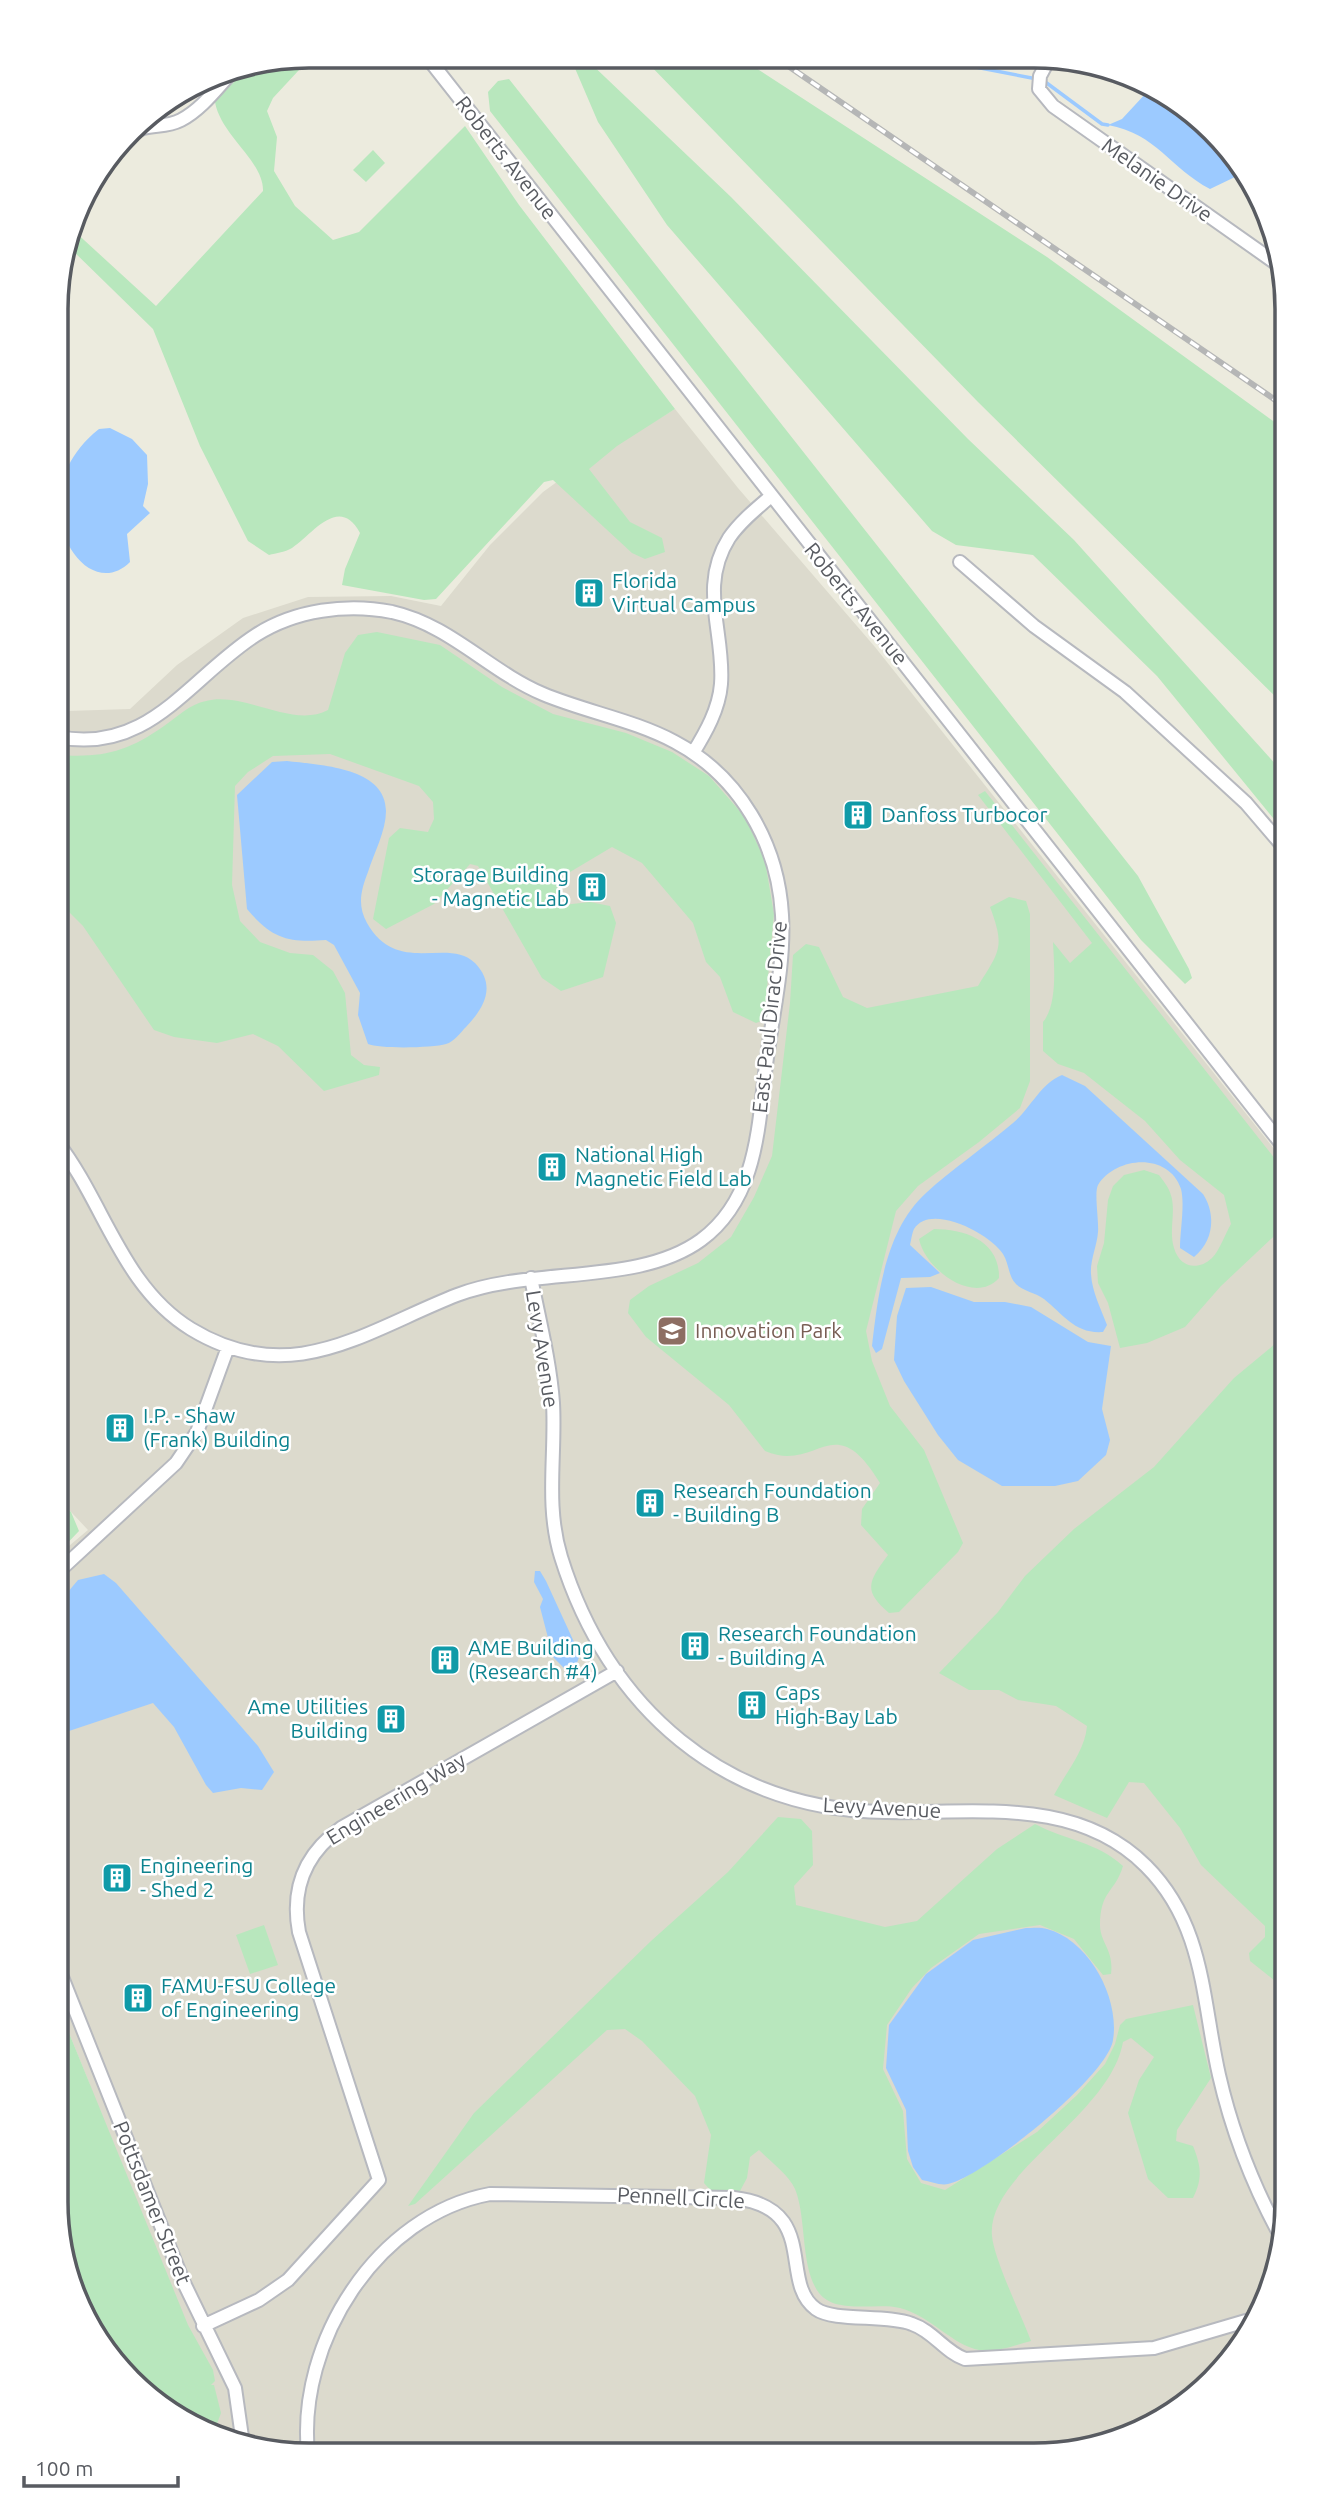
<svg xmlns="http://www.w3.org/2000/svg" width="1343" height="2511" viewBox="0 0 1343 2511" font-family="Ubuntu,sans-serif">
<rect width="100%" height="100%" fill="#ecebde"/>
<!-- education -->
<path fill="#dcdacd" d="M675,409l63,79 137,159 412,518 -1,1053 -18,80 -34,58 -59,56 -60,30 -82,13 -757,-2 -64,-17 -69,-44 -74,-109 -13,-82 34,-116 -34,-84 1,-445 31,-26 -31,-33 1,-789 9,3 63,-2 47,-44 66,-47 65,-21 83,-1 50,10 49,-61 53,-53 29,-21z"/>
<!-- green -->
<path fill="#b8e7bd" d="M312,56l-39,42 -6,13 10,26 -3,34 21,35 38,34 26,-8 106,-106 54,79 156,204 -58,37 -28,23 41,53 32,16 3,14 -20,7 -13,-6 -79,-73 -9,2 -108,117 -12,1 -82,-15 3,-16 15,-36c-21,-39 -48,2 -68,15 -6,4 -16,5 -23,7l-21,-14 -48,-95 -47,-117 -85,-83 4,-17 84,77 107,-115c1,-30 -42,-55 -48,-89 31,-37 49,-40 97,-46z
M585,58l146,139 237,242 106,101 213,237v58l-130,-159 -124,-121 -77,-10 -24,-14 -265,-306 -69,-103 -27,-63z
M643,58l99,1 305,198 240,174v277l-309,-306z
M509,79l629,797 51,93 3,9 -7,6 -44,-44 -651,-829 -2,-19 10,-11z
M373,150l12,13 -19,19 -13,-12z
M377,632l63,13 62,42 51,27 73,19 46,19 37,24 36,41 20,44 9,53 -10,106 -8,3 -23,-11 -13,-35 -14,-15 -13,-39 -51,-60 -30,-16 -47,28 -9,22 7,8 27,-3 20,4 6,17 -13,54 -42,14 -19,-13 -64,-112 -8,-2 -36,40 -48,25 -13,-10 16,-81 11,-10 28,4 6,-13 -1,-17 -14,-16 -89,-32 -57,2 -25,16 -13,14 -3,99 8,36 20,21 30,11 23,2 20,16 12,22 6,62 13,10 16,2 -1,8 -55,16 -46,-45 -25,-12 -36,9 -43,-6 -20,-7 -71,-104 -26,-26 1,-145c45,3 69,-3 106,-29 13,-9 26,-22 42,-25 38,-10 87,28 122,9l17,-57 13,-18z
M985,791l302,383v50l-66,62 -36,41 -38,16 -27,5 -12,-45 -10,-20 -1,-17 7,-23 4,-43 5,-14 11,-11 20,-5 15,5c6,8 11,14 13,24 3,16 -3,33 2,49 6,20 24,23 38,10 8,-8 13,-24 19,-34l-7,-29 -44,-35 -35,-39 -61,-48 -26,-9 -15,-13v-29c15,-18 11,-58 10,-80l17,21 22,-20 -114,-148z
M1009,897l17,4 4,13v167l-10,27 -41,34 -61,44 -22,25 -30,120 6,30 18,45 34,44 39,93 -5,9 -59,60 -10,1c-27,-23 -20,-32 -1,-58l-27,-30 1,-16 18,-26c-47,-78 -62,-9 -115,-32l-36,-46 -83,-68 -18,-24 2,-13 19,-14 49,-23 33,-26 23,-40 18,-41 18,-153 3,-48 13,-11 13,3 24,50 24,11 111,-22c22,-35 27,-39 12,-79z
M934,1229c31,0 66,12 65,49 -25,28 -74,-9 -80,-39z
M1287,1334l-1,652 -2,2 -34,-27 -1,-8 16,-16v-11l-64,-61 -21,-37 -36,-45 -15,-1 -22,36 -53,-23c12,-23 31,-44 33,-69l-31,-20 -38,-6 -19,-10h-30l-30,-17 59,-61 27,-36 49,-47 80,-62 80,-89z
M57,1498l14,14 8,19 -22,23z
M778,1817l23,2 11,12 1,34 -19,21 2,19 89,22 32,-6 80,-72 38,-25c30,16 62,18 88,42 -8,27 -23,24 -23,60 1,18 14,24 11,48l-8,1 -29,-36 -34,-14 -61,9 -48,34 -19,20 -25,37 -4,44 20,42 4,48 14,24 24,7 92,-58 40,-37 28,-31 10,-20 5,-19 6,-6 67,-14 18,73 -34,52 -1,11 17,5c8,20 10,32 0,52h-25l-20,-19 -20,-66 11,-33 15,-23 -23,-19 -8,4c-13,74 -137,131 -131,194 2,23 30,81 39,105 -16,4 -35,12 -52,9 -27,-5 -48,-34 -79,-42 -23,-6 -64,7 -81,-15 -19,-25 -12,-75 -24,-104 -6,-14 -25,-28 -36,-39l-9,7 -3,21 -7,13 -28,1 -8,-9 7,-48 -16,-39 -53,-55 -17,-12 -18,1 -192,174 -7,2 66,-93 177,-172 77,-69z
M264,1925l14,40 -28,9 -14,-39z
M56,2001l132,324 25,45 2,11 -4,4h3l7,28 -7,19 17,-1 1,10 -20,-5 -69,-44 -74,-109 -13,-82z"/>
<!-- water -->
<path fill="#9ccaff" d="M1147,92l54,27 37,55 -3,3 -25,12c-40,-21 -53,-55 -102,-64l14,-6z
M110,428l22,11 15,16 1,29 -5,22 7,7 -23,21 3,28c-47,47 -115,-67 -31,-133z
M287,761c32,4 99,6 99,50 0,20 -12,42 -18,61 -7,18 -11,33 -1,51 31,54 81,13 108,40 22,23 9,45 -9,64 -6,6 -12,15 -20,17 -13,4 -67,5 -78,0l-10,-29 2,-22 -26,-48 -8,-5c-37,3 -54,-1 -79,-31l-10,-114 35,-33z
M1062,1075l23,11 118,108c13,20 11,47 -9,63l-14,-9c0,-17 5,-43 1,-59 -12,-37 -65,-33 -83,-4 -4,7 1,36 0,47 -1,14 -8,28 -7,42 1,18 10,35 16,51l-4,7c-28,2 -39,-17 -59,-33 -8,-6 -21,-8 -28,-15 -8,-8 -7,-21 -13,-30 -12,-20 -73,-52 -89,-25 -2,4 -3,12 -4,16l30,28 -10,4 -29,1 -19,71 -6,4 -4,-7c6,-51 13,-116 54,-153 27,-25 59,-46 87,-70 18,-15 27,-39 49,-48z
M931,1287l43,15h31l26,5 57,35 23,4 -9,63 8,31 -4,15 -28,26 -23,5h-53l-44,-26 -20,-25 -34,-54 -10,-21 3,-44 9,-28z
M535,1571h5l6,10 34,74 -4,10 -12,3 -11,-11 -13,-50 3,-8 -9,-17z
M104,1574l12,9 142,163 16,26 -12,18 -21,-2 -28,5 -7,-8 -32,-58 -21,-24 -96,32v-130l21,-25z
M1026,1928c6,0 15,-1 21,1 42,11 73,69 66,111 -5,36 -130,137 -165,144 -7,2 -19,-3 -26,-4l-9,-13 -5,-16 -2,-41 -20,-42 3,-43 37,-51 47,-34z"/>
<g fill="none" stroke-linecap="round" stroke-linejoin="round">
<!-- stream -->
<path stroke="#9ccaff" stroke-width="3.5" d="M939,60l98,19
M1044,81l58,43 6,1"/>
<!-- minor casing -->
<g stroke="#b7b9bf" stroke-width="16">
<path id="minor" d="M427,57l860,1094
M1048,61l-8,15 -1,13 14,17 227,160
M127,139c19,-20 33,-8 54,-19 21,-11 36,-32 52,-49
M960,562l74,64 91,66 121,111 41,48
M693,753c13,-21 26,-44 28,-69 4,-51 -23,-97 8,-146 11,-16 27,-29 41,-41
M57,1142c47,60 65,145 134,187 100,61 174,2 266,-34 76,-29 181,-9 244,-55 56,-41 57,-112 65,-175 6,-48 19,-101 16,-150 -4,-72 -43,-139 -107,-173 -41,-22 -89,-30 -132,-48 -54,-23 -93,-69 -151,-82 -45,-9 -97,-2 -136,23 -67,43 -107,120 -198,102
M531,1278c8,41 19,83 22,125 3,52 -8,102 8,154 47,151 163,253 325,255 90,2 190,-16 260,54 59,59 56,134 73,209 13,57 35,113 63,164
M57,1573l119,-110 21,-31 31,-85
M56,1962l127,319 52,107 8,56
M203,2326l56,-26 29,-20 91,-100 -80,-248c-8,-43 6,-78 42,-104l276,-157
M308,2453c-11,-111 69,-238 182,-259l244,4c87,10 44,84 82,111 18,13 71,5 96,15 21,7 33,28 53,35l189,-11 102,-30"/>
</g>
<!-- minor -->
<use href="#minor" stroke="#fff" stroke-width="12"/>
<!-- rail casing -->
<g stroke="#b5b6b6" stroke-width="6">
<path id="rail" d="M778,59l509,349"/>
</g>
<!-- rail -->
<use href="#rail" stroke="#fff" stroke-width="3.5" stroke-dasharray="10" stroke-linecap="butt"/>
</g>
<!-- icons -->
<defs>
<g id="building-square" transform="scale(1.575)"><rect x="-9" y="-9" width="18" height="18" rx="4" fill="#0f9aa8" stroke="#fff"/><path d="M-4-6H4V6H1V3H-1V6H-4ZM-2.5-4.3h1.7v1.8h-1.7ZM.8-4.3h1.7v1.8H.8ZM-2.5-1h1.7V.8h-1.7ZM.8-1h1.7V.8H.8Z" fill="#fff"/></g>
<g id="university-square" transform="scale(1.575)"><rect x="-9" y="-9" width="18" height="18" rx="4" fill="#8d6e63" stroke="#fff"/><path d="M0-5L7-2L0 1L-7-2ZM-4 1L0 2.5L4 1V4Q0 6-4 4Z" fill="#fff"/></g>
</defs>
<g fill-rule="evenodd">
<use href="#building-square" x="589" y="593"/>
<use href="#building-square" x="858" y="815"/>
<use href="#building-square" x="592" y="887"/>
<use href="#building-square" x="552" y="1167"/>
<use href="#university-square" x="672" y="1331"/>
<use href="#building-square" x="120" y="1428"/>
<use href="#building-square" x="650" y="1503"/>
<use href="#building-square" x="695" y="1646"/>
<use href="#building-square" x="445" y="1660"/>
<use href="#building-square" x="752" y="1705"/>
<use href="#building-square" x="391" y="1719"/>
<use href="#building-square" x="117" y="1878"/>
<use href="#building-square" x="138" y="1998"/>
</g>
<g text-anchor="middle" stroke-width="5" stroke-linejoin="round" paint-order="stroke">
<!-- street labels -->
<g font-size="21" fill="#585b61" stroke="#fff">
<text transform="translate(506 158) rotate(52)" y="7">Roberts Avenue</text>
<text transform="translate(1157 180) rotate(35)" y="7">Melanie Drive</text>
<text transform="translate(856 604) rotate(51)" y="7">Roberts Avenue</text>
<text transform="translate(770 1017) rotate(-84)" y="7">East Paul Dirac Drive</text>
<text transform="translate(542 1349) rotate(81)" y="7">Levy Avenue</text>
<text transform="translate(396 1799) rotate(-31)" y="7">Engineering Way</text>
<text transform="translate(882 1808) rotate(3)" y="7">Levy Avenue</text>
<text transform="translate(681 2198) rotate(3)" y="7">Pennell Circle</text>
<text transform="translate(152 2203) rotate(68)" y="7">Pottsdamer Street</text>
</g>
<!-- culture labels -->
<g font-size="21" fill="#0d838f" stroke="#fff" text-anchor="start">
<text x="612" y="588">Florida<tspan x="612" dy="24">Virtual Campus</tspan></text>
<text x="881" y="822">Danfoss Turbocor</text>
<text x="569" y="882" text-anchor="end">Storage Building<tspan x="569" dy="24">- Magnetic Lab</tspan></text>
<text x="575" y="1162">National High<tspan x="575" dy="24">Magnetic Field Lab</tspan></text>
<text x="143" y="1423">I.P. - Shaw<tspan x="143" dy="24">(Frank) Building</tspan></text>
<text x="673" y="1498">Research Foundation<tspan x="673" dy="24">- Building B</tspan></text>
<text x="718" y="1641">Research Foundation<tspan x="718" dy="24">- Building A</tspan></text>
<text x="468" y="1655">AME Building<tspan x="468" dy="24">(Research #4)</tspan></text>
<text x="775" y="1700">Caps<tspan x="775" dy="24">High-Bay Lab</tspan></text>
<text x="368" y="1714" text-anchor="end">Ame Utilities<tspan x="368" dy="24">Building</tspan></text>
<text x="140" y="1873">Engineering<tspan x="140" dy="24">- Shed 2</tspan></text>
<text x="161" y="1993">FAMU-FSU College<tspan x="161" dy="24">of Engineering</tspan></text>
</g>
<!-- education labels -->
<g font-size="21" fill="#785e54" stroke="#fff" text-anchor="start">
<text x="695" y="1338">Innovation Park</text>
</g>
</g>
<!-- crop -->
<path d="M0 0H1343V2511H0ZM309 68H1034A241 241 0 0 1 1275 309V2202A241 241 0 0 1 1034 2443H309A241 241 0 0 1 68 2202V309A241 241 0 0 1 309 68Z" fill="#fff" fill-rule="evenodd"/>
<path fill="none" stroke="#585b61" stroke-width="3.5" d="M309 68H1034A241 241 0 0 1 1275 309V2202A241 241 0 0 1 1034 2443H309A241 241 0 0 1 68 2202V309A241 241 0 0 1 309 68Z"/>
<!-- scale -->
<path d="M24 2476v10h154v-10" fill="none" stroke="#585b61" stroke-width="3.5"/>
<text x="35" y="2476" font-size="21" fill="#585b61" stroke="#ffffff" stroke-width="5" paint-order="stroke">100 m</text>
</svg>
